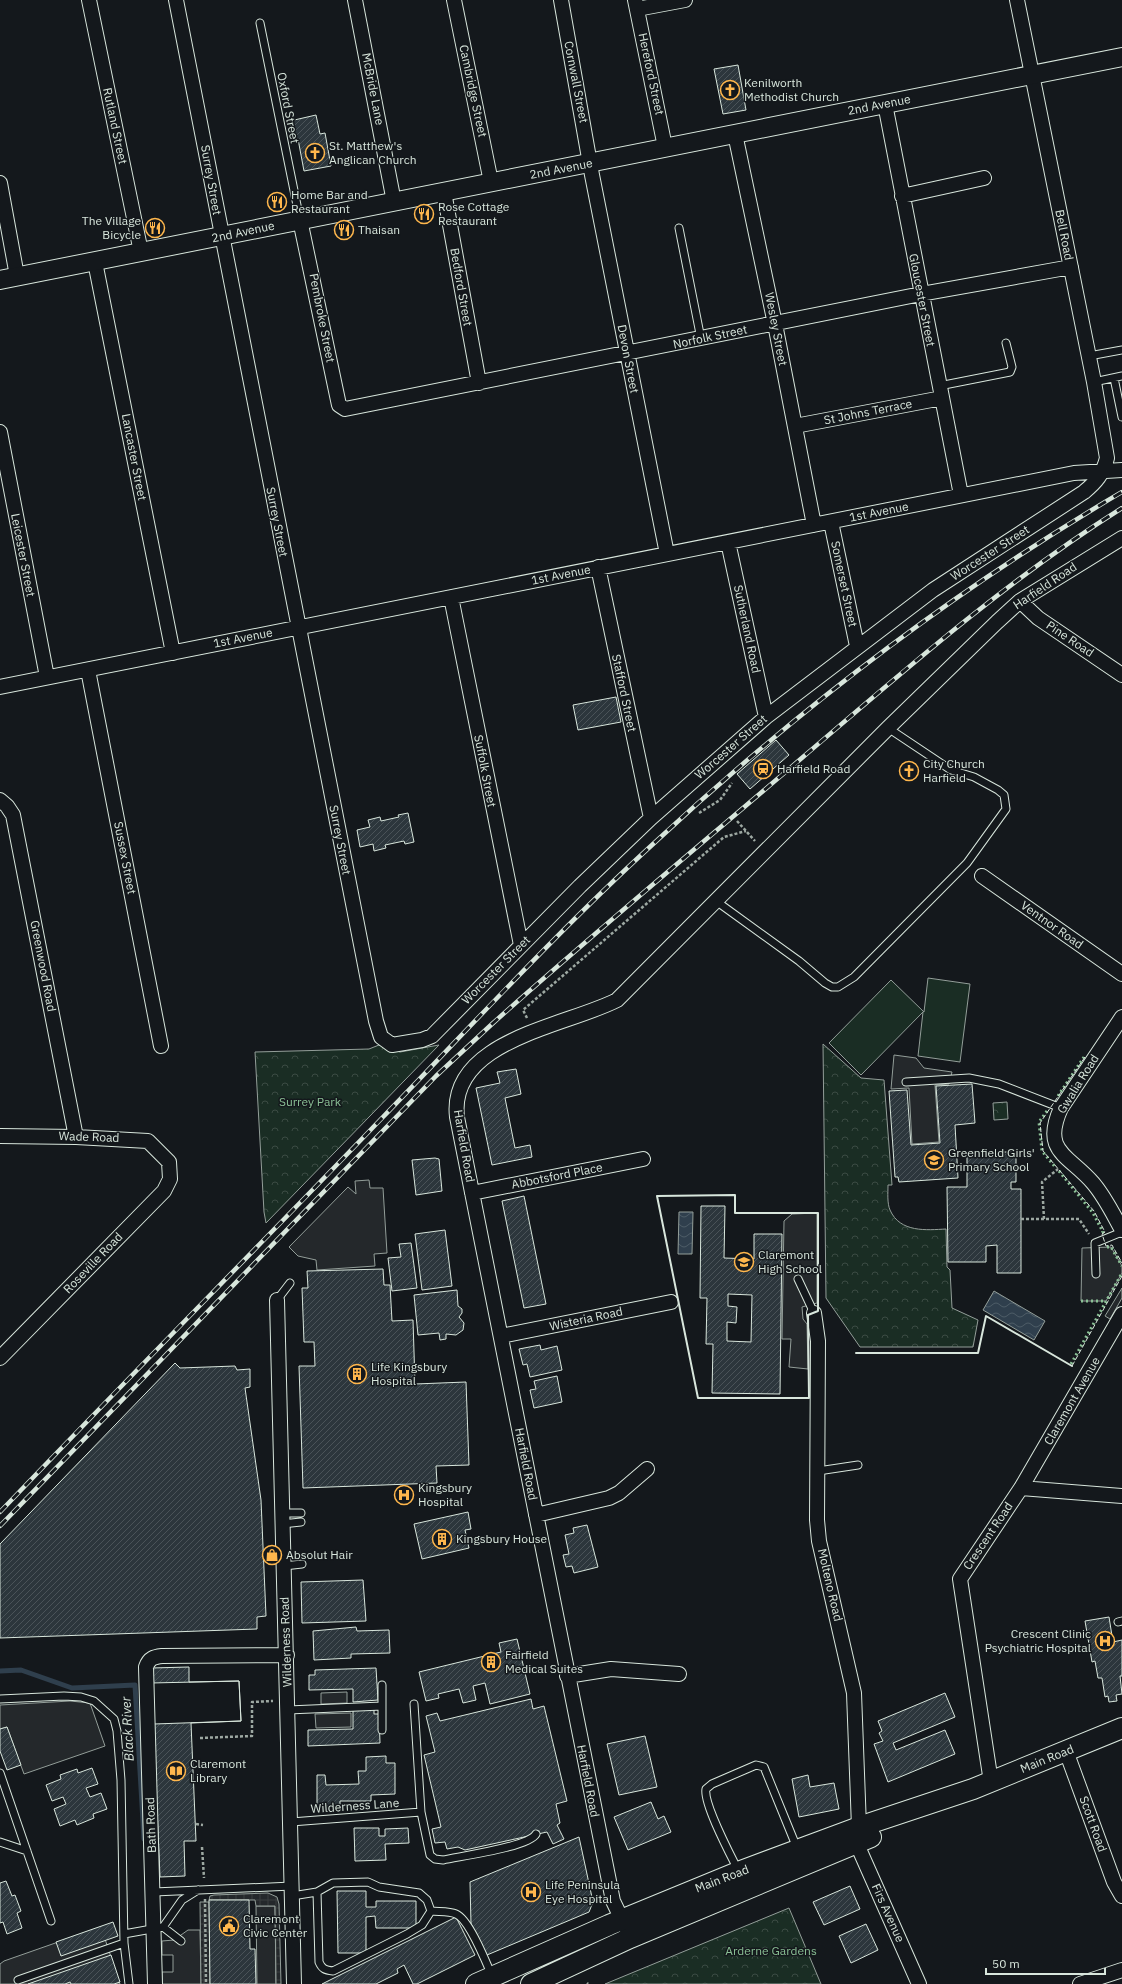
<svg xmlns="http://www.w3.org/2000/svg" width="1122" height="1984" viewBox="0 0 1122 1984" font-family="'IBM Plex Sans',sans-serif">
<defs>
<pattern id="park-crowns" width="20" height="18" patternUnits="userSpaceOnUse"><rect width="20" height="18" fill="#1a2d24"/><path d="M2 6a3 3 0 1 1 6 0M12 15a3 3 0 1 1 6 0" fill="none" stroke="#3b4b43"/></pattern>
<pattern id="plaza-grid" width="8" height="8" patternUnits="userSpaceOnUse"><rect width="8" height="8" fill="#24282b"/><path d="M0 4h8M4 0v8" fill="none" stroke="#393d3f"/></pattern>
<pattern id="water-waves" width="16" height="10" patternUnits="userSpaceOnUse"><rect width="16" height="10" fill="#2f3f4d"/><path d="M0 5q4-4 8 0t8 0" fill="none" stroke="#4c5b66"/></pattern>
<pattern id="building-hatch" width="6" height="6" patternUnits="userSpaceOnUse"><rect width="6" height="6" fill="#2c363c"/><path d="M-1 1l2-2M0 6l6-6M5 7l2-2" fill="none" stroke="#4a5358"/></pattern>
</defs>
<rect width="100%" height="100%" fill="#14181c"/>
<!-- green -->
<path fill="#1a2d24" stroke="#939e99" d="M928,978l42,6 -10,78 -42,-6 5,-44 -62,63 -32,-32 62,-63 33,32z"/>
<!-- park -->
<path fill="url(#park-crowns)" stroke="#939e99" d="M823,1044l38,34 23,2 8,105h-4c0,8 -1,18 2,25 10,23 37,20 56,19l1,38 3,3 2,38 26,12 -5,27h-113l-34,-49z
M379,1045l21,7 39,-7 -173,178 -2,-11 -9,-160 114,-3z
M1007,1102l1,17 -14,1 -1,-17z
M789,1908l32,76h-216z"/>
<!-- parking -->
<path fill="#24282b" stroke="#939e99" d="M894,1055l22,3 8,10 28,4 -3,12 -14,1 4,57 -27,2 -3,-56 -18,1z
M369,1180l1,8h13l4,65 -13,1 1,12 -58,4 -1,-10 -18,-4 -9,-9 59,-60 8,7 -1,-13z
M817,1213v90l-15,4 1,12 4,5 1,45 -19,-2 2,-28h-9l2,-118 8,-7z
M1111,1247l11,19v7l-16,28h-25l1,-53z
M1122,1288v10l-12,21 -5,-3z
M347,1692v11l-26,1v-11z
M70,1701l20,2 15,43 -81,28 -17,-47 -7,2v-24z
M351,1713v14l-35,1 -1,-14z
M256,1906h19l1,78h-19z
M101,1927l19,57h-120v-20l4,-3z
M188,1930h12l1,54h-39v-12h11v-17h-11v-14l12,-1z"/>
<!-- plaza -->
<path fill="url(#plaza-grid)" stroke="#939e99" d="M268,1893l9,4 2,7 2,80h-5l-1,-78h-19l-1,-6h-46l1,-4 4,-1z
M200,1902h9l1,82h-9z"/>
<!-- water -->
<path fill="url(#water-waves)" stroke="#939e99" d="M679,1212h14l-1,42h-14z
M994,1291l51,30 -11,19 -51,-30z"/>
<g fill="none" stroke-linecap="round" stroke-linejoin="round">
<!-- stream -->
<path stroke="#2f3f4d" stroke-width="5" d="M0,1671l21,-1 51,18 63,-3 9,154"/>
</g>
<!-- building -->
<path fill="url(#building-hatch)" stroke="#d8e6dc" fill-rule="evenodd" d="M738,65l8,45 -23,4 -9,-45z
M316,115l4,19 5,-1 6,33 -27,5 -6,-32 -4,1 -4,-19z
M616,697l5,25 -43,8 -5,-25z
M776,740l13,15 -39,34 -13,-15z
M408,813l6,29 -9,2 -1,-3 -19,4 1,3 -12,3 -1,-7 -13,3 -3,-17 13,-3 -2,-7 12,-3 1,4 18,-4 -1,-2z
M516,1069l5,25 -16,4 10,50 15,-3 2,12 -40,8 -16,-77 24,-5 -3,-11z
M972,1084l3,39 -20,2 3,53 -59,4 -1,-5h-3l-6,-86 18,-1 4,55 29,-2 -4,-57z
M967,1152h49v30h-5v7h10v84h-24v-28l-11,1v16h-38l-1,-75h20z
M435,1158l4,1 3,32 -26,4 -4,-35z
M524,1196l22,108 -22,4 -22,-107z
M701,1206h24l-1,52 30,1v-25h28l-2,160 -68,-1 1,-49h-7l1,-46h-7zM728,1294l24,1 -1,47 -24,-1v-19l9,1 1,-16 -9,-1z
M445,1230l7,56 -30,4 -7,-56z
M411,1243l6,45 -25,3 -4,-33 13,-1 -2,-13z
M383,1269l1,16h6l2,36 21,-1 2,64 51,-2 3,83 -33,1 1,17 -134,5 -4,-122h16l-1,-24h-10l-2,-54h6l-1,-17z
M457,1290l1,16 4,3v4l-3,4 5,6 -1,7 -7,5 -10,-1v5l-6,1 -1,-7 -21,2 -4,-40z
M540,1345l1,5 16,-4 5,24 -32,7 -3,-13 -4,1 -4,-16z
M175,1363l5,5 55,-2 2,4 13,-1v18l-5,1 16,112 5,116 -9,1v12l-257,9v-94z
M557,1376l5,26 -28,6 -4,-18 6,-1 -2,-8z
M468,1512l3,17 -6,1 4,18 -47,11 -8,-35z
M587,1525l11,42 -24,6 -2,-7 -6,1 -3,-12 6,-1 -4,-19 9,-2 -1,-5z
M363,1580l3,41 -64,2 -1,-41z
M1109,1617l4,25 9,-2v36h-2l2,18 -6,1 1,6 -8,1 -1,-6 -3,1 -3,-19h-4l-3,-17 -3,1 -7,-41z
M356,1627l1,4 32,-1 1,23 -39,1v4l-37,2 -1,-29z
M517,1639l13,55 -40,10 -5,-21 -12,3 3,14 -13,3 -4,-14 -21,5 1,4 -13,3 -7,-29 82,-20 -2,-9z
M189,1667v15l50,-1 2,40 -50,2 5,118h-12l1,35 -25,1 -9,-209z
M376,1668l2,32 -25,2v-13l-44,1v-15h6v-5z
M239,1681l2,40 -87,3 -3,-41z
M945,1693l10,24 -62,26 3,7 49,-20 10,24 -67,28 -14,-38 9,-3 -4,-8 3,-2 -4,-10z
M531,1699l2,10 11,-3 23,95 -11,3 4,19 -3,2 7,14 -11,5 -6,-12 -82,18 -7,-3 -11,2 -2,-7 -10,1 -3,-14 9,-2 -17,-72 11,-3 -9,-36 11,-3 3,8z
M374,1708v6h5l1,29 -72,3v-16l45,-1v-20z
M7,1727l14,38 -14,5 -7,-19v-22z
M645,1736l12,51 -38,8 -12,-51z
M386,1756v7h9v31l-24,1v6h-31v5h-23v-31h8l1,10 33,-1 -1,-13h8v-14z
M92,1768l6,16 -12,4 4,9 11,-4 6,16 -14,5 1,4 -17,7 -2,-5 -15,6 -6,-17 12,-5 -3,-7 -11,4 -6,-16 15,-6 -1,-4 17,-6 1,4z
M808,1775l2,12 24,-4 5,26 -40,8 -7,-38z
M651,1802l7,17 6,-3 7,16 -43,18 -14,-33z
M354,1828h25v8h6v-7l23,-1 1,15 -24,1 1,16 -31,1z
M579,1837l14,65 -4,10 -102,43 -16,-31 -1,-42z
M6,1881l6,15 3,-1 6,16 -4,2 5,15 -15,6 -4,-12 -3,1v-40z
M850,1886l10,23 -36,16 -11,-23z
M337,1891h29v16h10v-6h40v27h-40l-1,-12 -9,1v36h-28z
M209,1900h40l1,49h5l1,35h-46z
M456,1917l19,38 -58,29h-4l-9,-19 -7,4 1,4 -22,11h-54z
M113,1922l5,14 -57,20 -5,-14z
M866,1924l12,26 -27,13 -12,-27z
M111,1955l9,27 -6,2h-43l-1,-2 -5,2h-37z"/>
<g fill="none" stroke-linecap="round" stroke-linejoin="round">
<!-- service casing -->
<g stroke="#d8e6dc" stroke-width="9">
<path id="service" d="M260,23l40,197
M679,228l22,111
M1089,356l33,-6
M1114,378l8,39
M1094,382l28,-6
M939,386l71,-14 2,-5 -6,-24
M716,901l83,60 26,22 7,4h6l16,-10 113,-114 39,-54 -2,-14 -6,-5 -24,-13 -23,-7 -63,-42
M906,1082l63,-4 30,6 62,24
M1096,1274l-1,-31 27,-11
M798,1279l16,34
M277,1300l13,-17
M818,1471l40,-6
M282,1513h19
M282,1524l19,-2
M284,1566l18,-2
M1118,1622l4,-1
M382,1685v45
M0,1699l64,-3 17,1 13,4 20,18 3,12 4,49 3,163 5,41
M414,1704l7,108 9,43 5,4 8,1c18,-4 86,-13 93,-26
M288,1710l94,-4
M0,1773l51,148
M291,1822l130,-10
M0,1842l27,9
M738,1870c-8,-16 -35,-67 -32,-81l6,-5 44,-19 8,2 2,5 31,76
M154,1892l138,-6
M292,1896l25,-4 16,-9 35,-1 11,5 40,6 8,7 4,11 -9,14 -15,9 -74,37c-8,-1 -11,-2 -14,-9l-2,-70
M431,1911c7,1 18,0 25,3 13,5 30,48 36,62
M163,1927l19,-27 16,-10
M124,1934l39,-7 18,14
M18,1980l106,-37"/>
</g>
<!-- minor casing -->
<g stroke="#d8e6dc" stroke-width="16">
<path id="minor" d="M89,0l52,252
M176,0l200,1021 5,16 11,8 30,-5 10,-4 148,-150 71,-68 115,-101 167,-127 151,-98c12,-10 19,-18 23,-34l-13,-76 -77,-382
M355,0l39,202
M454,0l37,182
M561,0l31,175 75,379
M635,0l30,147
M637,9l48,-9
M885,104l76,391
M735,134l40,190 39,201
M0,183l17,93
M444,192l35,191
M902,196l82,-18
M300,220l39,185 6,4 576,-115 150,-27
M95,262l78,391
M795,426l147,-28
M0,432l47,245
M831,522l26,124
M728,542l38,175
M598,567l53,251
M451,597l70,348
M1020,601l18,17 84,57
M88,670l73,376
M0,687l1074,-214 48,-3
M0,800l7,6 6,9 63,322
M982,876l140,98
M1122,1017l-61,91c-20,44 8,47 32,75 12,14 20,31 29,47
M0,1136l76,1 72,4 21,21 1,17 -6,12 -164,167
M472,1193l171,-34
M277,1300l17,684
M814,1313l4,28 -1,179 2,21 35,152 5,134
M501,1336l170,-34
M1021,1488l101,8
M536,1515l73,-17 10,-5 28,-24
M567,1676l44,-7 68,5
M1066,1751l48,131 8,14
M991,1782l-31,-203 61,-91 101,-174
M856,1842l63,142
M626,1928l-13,-27 -156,-784c-9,-77 110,-91 160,-117l271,-272 109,-106 23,-21 102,-63
M155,1984l-9,-317c3,-9 8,-10 16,-11l125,-1
M1080,1984l42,-14"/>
</g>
<!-- tertiary casing -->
<g stroke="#d8e6dc" stroke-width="20">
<path id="tertiary" d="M0,280l1122,-223"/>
</g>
<!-- secondary casing -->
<g stroke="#d8e6dc" stroke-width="22">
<path id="secondary" d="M476,1984l133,-59 129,-53 121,-45 114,-38 149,-61
M531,1984l99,-46 241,-101"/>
</g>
<!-- path -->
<path stroke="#9da8a2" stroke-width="2.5" stroke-dasharray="3 2" stroke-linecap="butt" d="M699,813l21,-13 12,-17
M737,821l18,20
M527,1018l-4,-8 201,-173 22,-6
M1021,1219h58l10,15
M1044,1219l-2,-37 16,-13
M200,1738l52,-2v-34l21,-1
M196,1824l7,1
M202,1847l2,31
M205,1899l1,85
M587,1983l1,1"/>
<!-- service -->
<use href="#service" stroke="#14181c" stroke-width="7"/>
<!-- minor -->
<use href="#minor" stroke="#14181c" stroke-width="14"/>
<!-- tertiary -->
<use href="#tertiary" stroke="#14181c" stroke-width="18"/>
<!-- secondary -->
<use href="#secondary" stroke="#14181c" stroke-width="20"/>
<!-- rail casing -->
<g stroke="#d8e6dc" stroke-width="4.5">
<path id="rail" d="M0,1512c127,-133 256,-263 383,-395 89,-92 175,-186 269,-272 143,-133 301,-254 470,-353
M0,1526l436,-450 56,-52c102,-91 207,-178 311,-267 103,-88 204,-177 319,-249"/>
</g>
<!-- rail -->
<use href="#rail" stroke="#14181c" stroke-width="3" stroke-dasharray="9" stroke-linecap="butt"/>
<!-- hedge -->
<path stroke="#8ac095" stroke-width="3" stroke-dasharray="2 3" stroke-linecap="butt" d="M1058,1096l26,-39
M1047,1111l-8,11 3,29 14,17
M1059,1171l34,42 10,19 -3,2
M1107,1247h4l11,19
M1081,1301h25
M1071,1364l51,-91"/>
<!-- fence -->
<path stroke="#d8e6dc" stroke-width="1" stroke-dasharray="5 2" stroke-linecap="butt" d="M1085,1057l-45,66 3,28 51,60 11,21 -3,2 4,12 6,-1 10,18
M1072,1366l50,-90"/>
<!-- wall -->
<path stroke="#d8e6dc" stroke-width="2" d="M735,1195v18h83v98l-10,4 1,83h-111l-41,-202z
M856,1353h122l8,-37 86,50"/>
</g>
<!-- icons -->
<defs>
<g id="church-ring" transform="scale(1)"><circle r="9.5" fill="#14181c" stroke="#ffb74d" stroke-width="1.5"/><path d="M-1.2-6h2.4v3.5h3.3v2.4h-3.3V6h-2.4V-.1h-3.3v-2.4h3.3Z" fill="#ffb74d"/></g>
<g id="restaurant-ring" transform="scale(1)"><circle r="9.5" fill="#14181c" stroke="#ffb74d" stroke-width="1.5"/><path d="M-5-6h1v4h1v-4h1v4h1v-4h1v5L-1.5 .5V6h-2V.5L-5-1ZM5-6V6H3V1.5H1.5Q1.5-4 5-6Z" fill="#ffb74d"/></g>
<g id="station-ring" transform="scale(1)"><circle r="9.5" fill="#14181c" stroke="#ffb74d" stroke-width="1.5"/><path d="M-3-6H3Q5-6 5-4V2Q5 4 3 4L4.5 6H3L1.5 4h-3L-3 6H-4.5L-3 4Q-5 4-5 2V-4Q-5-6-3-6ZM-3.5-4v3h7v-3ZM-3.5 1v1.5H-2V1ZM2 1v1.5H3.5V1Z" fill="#ffb74d"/></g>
<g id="school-ring" transform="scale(1)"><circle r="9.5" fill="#14181c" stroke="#ffb74d" stroke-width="1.5"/><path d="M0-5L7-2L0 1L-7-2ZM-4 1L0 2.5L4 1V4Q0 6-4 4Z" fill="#ffb74d"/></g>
<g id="building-ring" transform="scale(1)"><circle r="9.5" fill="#14181c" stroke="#ffb74d" stroke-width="1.5"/><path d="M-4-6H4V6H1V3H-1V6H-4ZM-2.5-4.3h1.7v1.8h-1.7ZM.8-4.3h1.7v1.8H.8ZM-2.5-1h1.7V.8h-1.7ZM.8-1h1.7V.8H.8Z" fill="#ffb74d"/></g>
<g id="hospital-ring" transform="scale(1)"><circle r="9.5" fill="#14181c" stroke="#ffb74d" stroke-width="1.5"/><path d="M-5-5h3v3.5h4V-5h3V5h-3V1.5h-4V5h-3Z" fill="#ffb74d"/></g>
<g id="shop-ring" transform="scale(1)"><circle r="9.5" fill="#14181c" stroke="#ffb74d" stroke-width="1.5"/><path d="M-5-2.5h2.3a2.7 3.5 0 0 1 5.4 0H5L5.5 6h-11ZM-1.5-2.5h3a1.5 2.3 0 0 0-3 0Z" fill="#ffb74d"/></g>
<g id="library-ring" transform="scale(1)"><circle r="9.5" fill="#14181c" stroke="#ffb74d" stroke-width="1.5"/><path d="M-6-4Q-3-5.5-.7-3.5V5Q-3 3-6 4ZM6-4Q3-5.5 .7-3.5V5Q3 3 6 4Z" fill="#ffb74d"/></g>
<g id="civic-ring" transform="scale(1)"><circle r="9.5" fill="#14181c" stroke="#ffb74d" stroke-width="1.5"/><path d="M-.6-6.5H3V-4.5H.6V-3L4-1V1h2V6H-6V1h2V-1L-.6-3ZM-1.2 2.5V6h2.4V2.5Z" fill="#ffb74d"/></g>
</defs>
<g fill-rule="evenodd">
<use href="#church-ring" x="730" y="90"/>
<use href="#church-ring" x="315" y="153"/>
<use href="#restaurant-ring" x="277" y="202"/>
<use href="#restaurant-ring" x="424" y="214"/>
<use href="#restaurant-ring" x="155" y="228"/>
<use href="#restaurant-ring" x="344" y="230"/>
<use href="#station-ring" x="763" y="769"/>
<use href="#church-ring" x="909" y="771"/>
<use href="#school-ring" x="934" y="1160"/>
<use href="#school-ring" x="744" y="1262"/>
<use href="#building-ring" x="357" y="1374"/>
<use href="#hospital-ring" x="404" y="1495"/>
<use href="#building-ring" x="442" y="1539"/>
<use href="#shop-ring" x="272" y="1555"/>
<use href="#hospital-ring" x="1105" y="1641"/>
<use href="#building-ring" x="491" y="1662"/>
<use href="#library-ring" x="176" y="1771"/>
<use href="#hospital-ring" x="531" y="1892"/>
<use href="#civic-ring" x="229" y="1926"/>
</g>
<g text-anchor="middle" stroke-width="3" stroke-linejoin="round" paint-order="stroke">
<!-- street labels -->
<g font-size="12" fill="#d8e6dc" stroke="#14181c">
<text transform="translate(651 74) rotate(78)" y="4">Hereford Street</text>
<text transform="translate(576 82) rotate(79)" y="4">Cornwall Street</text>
<text transform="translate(373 89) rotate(79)" y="4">McBride Lane</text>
<text transform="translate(473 91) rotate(78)" y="4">Cambridge Street</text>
<text transform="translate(879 105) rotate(-11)" y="4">2nd Avenue</text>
<text transform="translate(288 108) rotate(79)" y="4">Oxford Street</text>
<text transform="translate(115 126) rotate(78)" y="4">Rutland Street</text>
<text transform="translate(561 169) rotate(-11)" y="4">2nd Avenue</text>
<text transform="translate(211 180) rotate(80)" y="4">Surrey Street</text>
<text transform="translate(243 232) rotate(-12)" y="4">2nd Avenue</text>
<text transform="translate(1064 235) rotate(79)" y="4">Bell Road</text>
<text transform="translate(461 287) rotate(80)" y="4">Bedford Street</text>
<text transform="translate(922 300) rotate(79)" y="4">Gloucester Street</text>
<text transform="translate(322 318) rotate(79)" y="4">Pembroke Street</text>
<text transform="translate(776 329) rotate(79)" y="4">Wesley Street</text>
<text transform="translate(710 337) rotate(-12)" y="4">Norfolk Street</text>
<text transform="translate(628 359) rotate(79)" y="4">Devon Street</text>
<text transform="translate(868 412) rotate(-11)" y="4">St Johns Terrace</text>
<text transform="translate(134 457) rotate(79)" y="4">Lancaster Street</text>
<text transform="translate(879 512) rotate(-11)" y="4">1st Avenue</text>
<text transform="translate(277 522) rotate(79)" y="4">Surrey Street</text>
<text transform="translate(990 553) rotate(-33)" y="4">Worcester Street</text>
<text transform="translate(23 555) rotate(79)" y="4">Leicester Street</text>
<text transform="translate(561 575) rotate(-11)" y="4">1st Avenue</text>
<text transform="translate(844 584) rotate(78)" y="4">Somerset Street</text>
<text transform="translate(1045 586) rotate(-34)" y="4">Harfield Road</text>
<text transform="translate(747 629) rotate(78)" y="4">Sutherland Road</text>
<text transform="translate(243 638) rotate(-11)" y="4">1st Avenue</text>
<text transform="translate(1070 639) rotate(34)" y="4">Pine Road</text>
<text transform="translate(624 693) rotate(78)" y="4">Stafford Street</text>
<text transform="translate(731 747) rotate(-41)" y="4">Worcester Street</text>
<text transform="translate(485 771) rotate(79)" y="4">Suffolk Street</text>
<text transform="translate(340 840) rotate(79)" y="4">Surrey Street</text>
<text transform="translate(125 858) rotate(79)" y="4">Sussex Street</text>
<text transform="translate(1052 925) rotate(35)" y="4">Ventnor Road</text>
<text transform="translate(43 966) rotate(79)" y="4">Greenwood Road</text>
<text transform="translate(496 970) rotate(-45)" y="4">Worcester Street</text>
<text transform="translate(1078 1084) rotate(-58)" y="4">Gwalia Road</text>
<text transform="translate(89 1137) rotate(2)" y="4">Wade Road</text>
<text transform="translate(464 1146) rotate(80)" y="4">Harfield Road</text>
<text transform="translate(557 1176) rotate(-11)" y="4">Abbotsford Place</text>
<text transform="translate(93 1263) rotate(-46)" y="4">Roseville Road</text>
<text transform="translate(586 1319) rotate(-12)" y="4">Wisteria Road</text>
<text transform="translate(1072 1401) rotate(-60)" y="4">Claremont Avenue</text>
<text transform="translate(526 1464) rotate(79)" y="4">Harfield Road</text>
<text transform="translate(988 1536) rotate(-56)" y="4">Crescent Road</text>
<text transform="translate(830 1585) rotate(77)" y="4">Molteno Road</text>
<text transform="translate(286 1642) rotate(-92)" y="4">Wilderness Road</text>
<text transform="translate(1047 1759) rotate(-22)" y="4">Main Road</text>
<text transform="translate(588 1781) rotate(79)" y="4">Harfield Road</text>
<text transform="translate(355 1806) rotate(-4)" y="4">Wilderness Lane</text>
<text transform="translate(1093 1824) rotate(70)" y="4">Scott Road</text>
<text transform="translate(151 1825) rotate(-92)" y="4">Bath Road</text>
<text transform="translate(722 1879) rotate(-21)" y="4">Main Road</text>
<text transform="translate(888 1913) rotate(66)" y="4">Firs Avenue</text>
</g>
<!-- poi labels -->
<g font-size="12" fill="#d8e6dc" stroke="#14181c" text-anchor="start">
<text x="744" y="87">Kenilworth<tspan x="744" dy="14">Methodist Church</tspan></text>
<text x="329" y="150">St. Matthew's<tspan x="329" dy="14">Anglican Church</tspan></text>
<text x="291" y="199">Home Bar and<tspan x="291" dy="14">Restaurant</tspan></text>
<text x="438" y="211">Rose Cottage<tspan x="438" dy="14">Restaurant</tspan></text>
<text x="141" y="225" text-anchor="end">The Village<tspan x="141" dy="14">Bicycle</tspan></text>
<text x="358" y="234">Thaisan</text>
<text x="923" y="768">City Church<tspan x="923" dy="14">Harfield</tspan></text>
<text x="777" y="773">Harfield Road</text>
<text x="948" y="1157">Greenfield Girls'<tspan x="948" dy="14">Primary School</tspan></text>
<text x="758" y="1259">Claremont<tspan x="758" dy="14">High School</tspan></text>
<text x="371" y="1371">Life Kingsbury<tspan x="371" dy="14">Hospital</tspan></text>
<text x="418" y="1492">Kingsbury<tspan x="418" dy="14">Hospital</tspan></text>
<text x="456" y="1543">Kingsbury House</text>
<text x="286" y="1559">Absolut Hair</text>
<text x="1091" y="1638" text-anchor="end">Crescent Clinic<tspan x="1091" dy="14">Psychiatric Hospital</tspan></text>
<text x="505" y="1659">Fairfield<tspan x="505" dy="14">Medical Suites</tspan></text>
<text x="190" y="1768">Claremont<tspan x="190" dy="14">Library</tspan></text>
<text x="545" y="1889">Life Peninsula<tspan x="545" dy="14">Eye Hospital</tspan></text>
<text x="243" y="1923">Claremont<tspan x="243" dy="14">Civic Center</tspan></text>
</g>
<!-- park labels -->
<g font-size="12" fill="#8ac095" stroke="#14181c">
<text x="310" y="1106">Surrey Park</text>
<text x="771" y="1955">Arderne Gardens</text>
</g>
<!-- water labels -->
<g font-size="13" font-style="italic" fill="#d8e6dc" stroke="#14181c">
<text transform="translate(127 1729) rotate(-93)" y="5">Black River</text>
</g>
</g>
<!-- scale -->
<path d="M986 1968v6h119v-6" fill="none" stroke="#d8e6dc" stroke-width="2"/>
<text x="992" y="1968" font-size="12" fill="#d8e6dc" stroke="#14181c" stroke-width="3" paint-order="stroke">50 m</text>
</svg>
